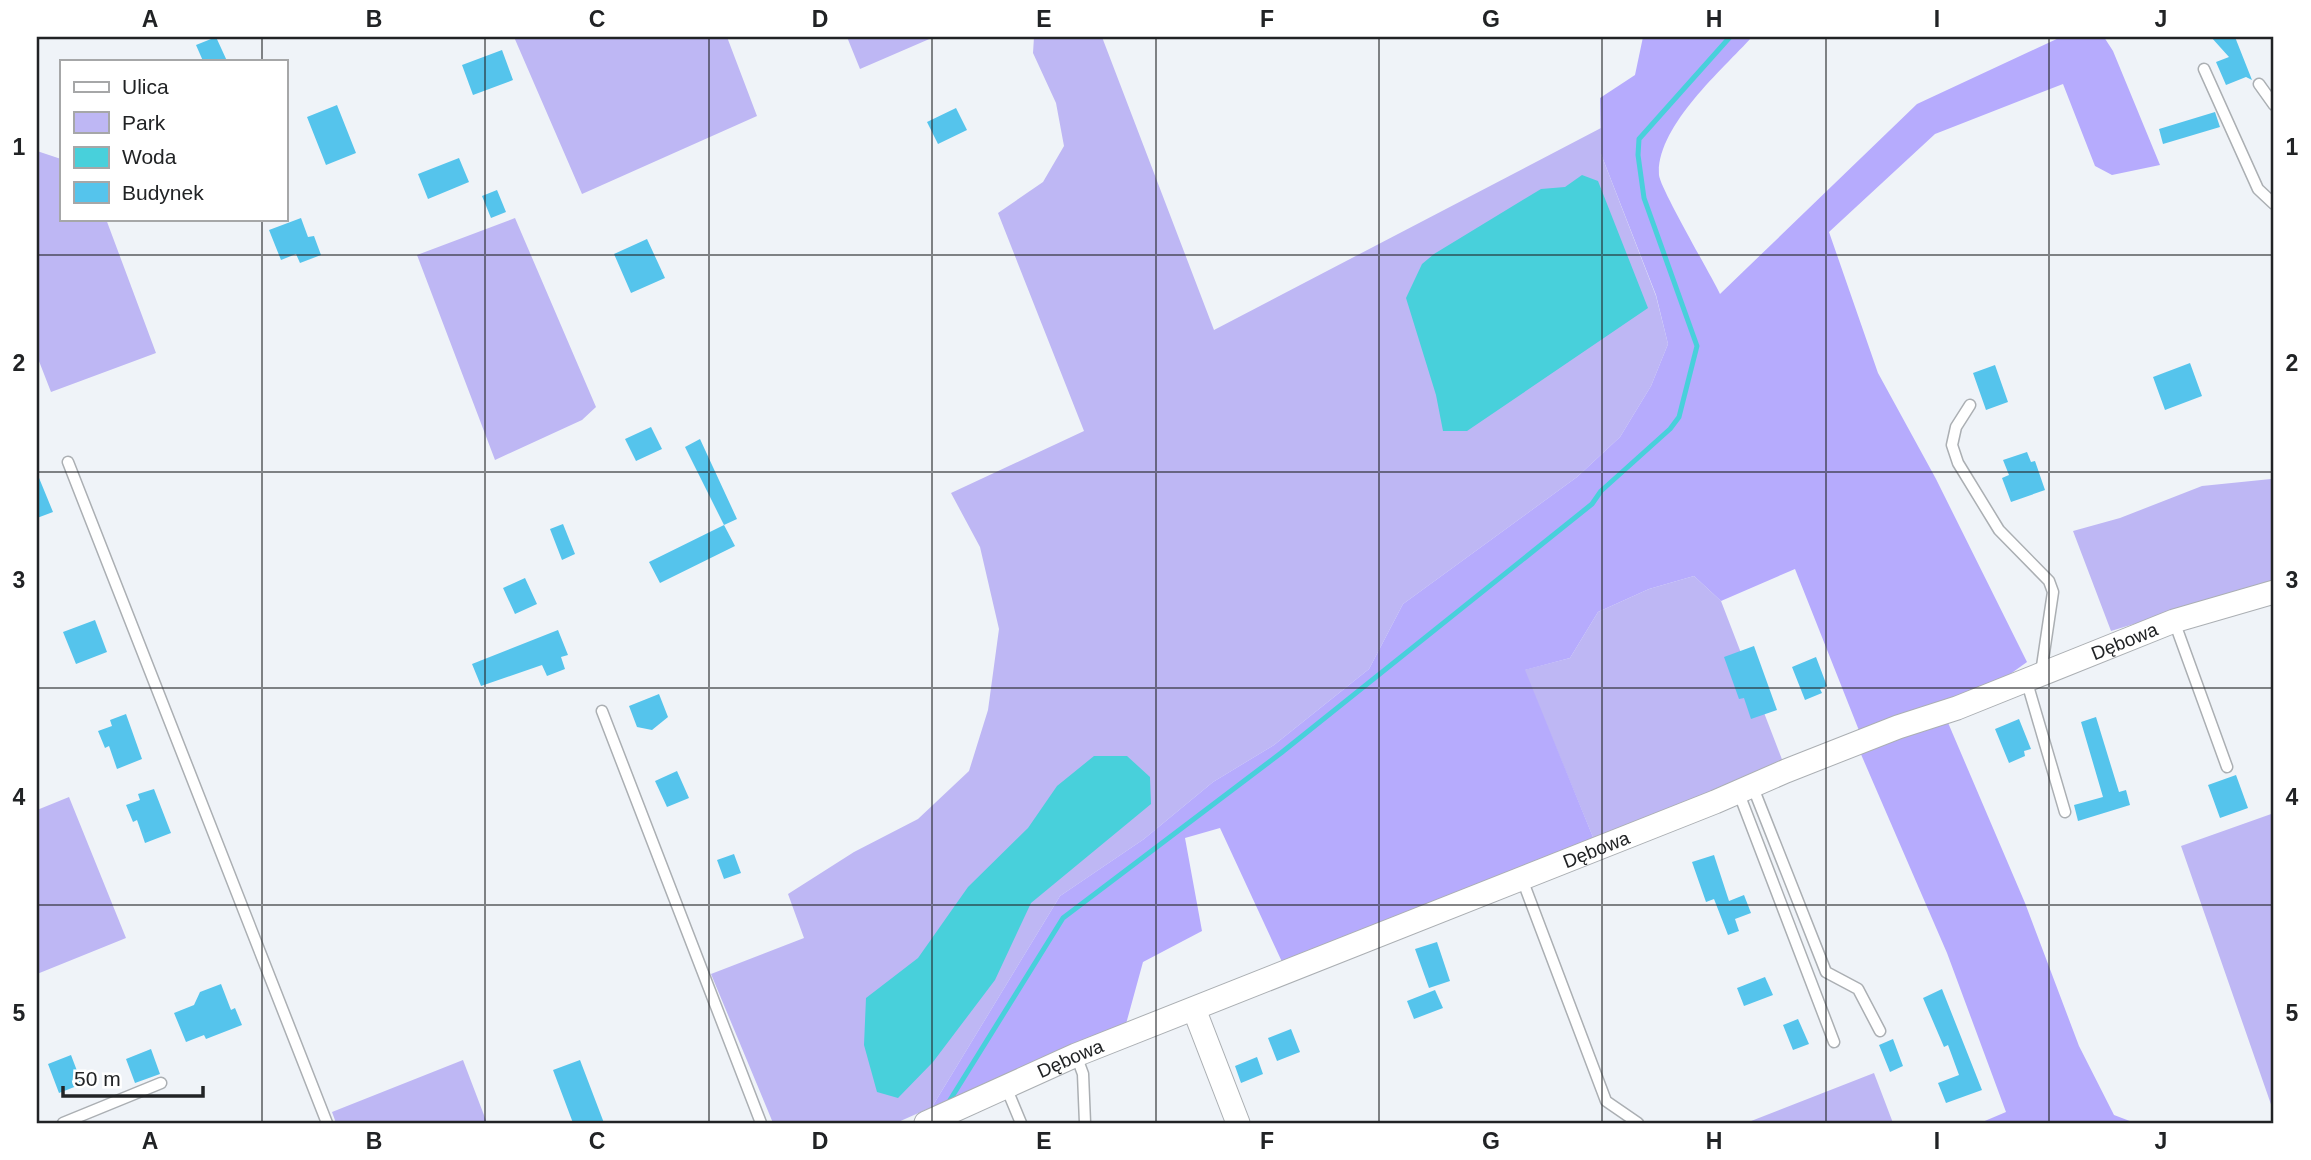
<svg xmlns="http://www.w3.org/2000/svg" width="2311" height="1160" viewBox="0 0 2311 1160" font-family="Helvetica,sans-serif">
<rect width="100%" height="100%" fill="#eff3f8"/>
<!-- green -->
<path fill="#beb7f4" d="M514,37h213l30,79 -175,78z
M847,37h87l-74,32z
M1034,37h68l112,293 387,-202v26l55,142 12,48 -17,42 -31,51 -43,40 -174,127 -34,65 -95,76 -61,37 -69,57 -84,57 -128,211 -36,16h-123l-62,-149 93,-36 -16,-44 66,-42 64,-33 51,-48 19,-61 11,-81 -19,-82 -29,-54 133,-62 -86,-218 45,-31 21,-36 -8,-43 -23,-50z
M37,151l24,8v60h45l50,134 -105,39 -14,-36z
M515,218l81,189 -14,13 -87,40 -78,-205z
M2271,479l3,1v101l-163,50 -38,-100 47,-13 82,-32z
M1694,576l27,25 62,161 -188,80 -71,-172 46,-12 28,-46 51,-23z
M69,797l57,141 -89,36v-164z
M2274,813v300l-93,-267z
M463,1060l24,63h-151l-4,-11z
M1874,1073l19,50h-147z"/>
<!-- forest -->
<path fill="#b6abfd" d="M1643,37h109c-30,33 -96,90 -93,138 1,13 52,100 61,119l197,-190 144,-67h43l9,14 47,114 -48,10 -17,-9 -32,-82 -128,50 -106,98 49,141 58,106 91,183 -21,15 -146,56 -65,-164 -74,32 -27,-25 -45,13 -51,23 -28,46 -45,12 70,172 -312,122 -63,-136 -35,10 17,93 -59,31 -17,62 -194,83 128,-211 84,-57 69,-57 61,-37 95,-76 34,-65 174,-127 43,-40 31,-51 17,-42 -12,-49 -55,-141 -1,-56 35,-23z
M1946,718l79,185 54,143 35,69 21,8h-155l26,-11 -59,-159 -87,-201z"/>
<!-- water -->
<path fill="#48d0db" d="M1582,175l16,6 50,127 -181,123h-24l-7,-36 -30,-97 16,-34 12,-10 107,-65 24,-2z
M1094,756h33l23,21 1,27 -120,99 -36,77 -62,82 -35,36 -21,-6 -13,-47 2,-47 52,-40 50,-71 60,-59 29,-42z"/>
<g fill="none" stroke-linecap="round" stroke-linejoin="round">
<!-- stream -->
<path stroke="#48d0db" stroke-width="5" d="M950,1100l113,-182 218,-165 311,-249 9,-13 69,-62 9,-12 18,-71 -53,-148 -6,-43 1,-16 91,-102"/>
</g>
<!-- building -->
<path fill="#55c4ec" d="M216,37l11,24h-24l-7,-16z
M2211,37h24l17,43 -6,-3 -20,8 -10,-23 13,-5z
M502,50l11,30 -40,15 -11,-30z
M337,105l19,48 -30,12 -19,-48z
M956,108l11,22 -29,14 -11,-22z
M2215,112l5,15 -57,17 -4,-15z
M459,158l10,24 -41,17 -10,-25z
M497,190l9,22 -15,6 -9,-22z
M301,218l7,19 6,-1 7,19 -21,8 -4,-9 -15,6 -12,-30z
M647,239l18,39 -34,15 -17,-39z
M2190,363l12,33 -37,14 -12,-33z
M1995,365l13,37 -22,8 -13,-37z
M651,427l11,22 -26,12 -11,-22z
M700,439l37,80 -13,6 -39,-78z
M2027,452l4,10 4,-1 10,29 -34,12 -9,-24 7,-3 -6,-15z
M37,473l16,39 -16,6z
M563,524l12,30 -13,6 -12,-31z
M724,525l11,21 -75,37 -11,-21z
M525,578l12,26 -22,10 -12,-26z
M95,620l12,32 -31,12 -13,-32z
M558,630l10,25 -7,2 4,12 -18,7 -5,-11 -61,21 -9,-22z
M1754,646l23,64 -26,9 -7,-21 -5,1 -15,-42z
M1816,657l11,29 -7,3 2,4 -17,7 -13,-33z
M659,694l9,23 -16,13 -15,-3 -8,-21z
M126,714l16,45 -25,10 -8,-23 -4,2 -7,-17 14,-5 -2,-6z
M2096,717l23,75 7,-2 4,15 -52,16 -4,-16 29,-8 -22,-75z
M2019,719l12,30 -7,2 1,5 -16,7 -14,-34z
M677,771l12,27 -22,9 -12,-26z
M2236,775l12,33 -28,10 -12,-33z
M154,789l17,44 -26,10 -8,-23 -4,2 -7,-17 14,-5 -2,-6z
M734,854l7,19 -17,6 -7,-19z
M1714,855l15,46 15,-6 7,18 -16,6 4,12 -11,4 -14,-36 -8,3 -14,-40z
M1437,942l13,39 -21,7 -14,-39z
M1765,977l8,18 -29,11 -7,-18z
M221,984l10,26 4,-2 7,17 -36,14 -2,-4 -18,7 -12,-29 20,-8 6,-13z
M1942,989l40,101 -36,13 -8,-20 21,-8 -11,-30 -4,2 -21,-49z
M1435,990l8,18 -29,11 -7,-18z
M1798,1019l11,25 -16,6 -10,-25z
M1291,1029l9,23 -23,9 -9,-23z
M1893,1039l10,27 -13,6 -11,-27z
M151,1049l9,25 -25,9 -9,-24z
M71,1055l11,29 -23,9 -11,-29z
M1257,1057l6,17 -22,9 -6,-17z
M580,1060l24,63h-31l-20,-53z"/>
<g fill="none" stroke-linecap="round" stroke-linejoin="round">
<!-- lane casing -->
<g stroke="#abafb3" stroke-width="13">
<path id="lane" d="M2204,69l54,120 16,15
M2259,84l15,21
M1970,405l-14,22 -4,18 6,18 41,67 50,51 4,11 -12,81
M68,462l259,661
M2174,621l53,146
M2026,679l39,133
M602,711l159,412
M1752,785l74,187 32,17 22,42
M1738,791l96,251
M1522,879l84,222 32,22
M1076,1055l7,19 2,49
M1006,1087l15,36
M63,1123l98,-40"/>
</g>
<!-- street casing -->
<g stroke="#abafb3" stroke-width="25">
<g id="street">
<path d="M1194,1009l44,114"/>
<path id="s1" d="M926,1123l150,-68 639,-253 71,-31 112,-44 59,-19 217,-87 100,-29"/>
</g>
</g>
<!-- lane -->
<use href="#lane" stroke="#fff" stroke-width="10"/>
<!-- street -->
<use href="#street" stroke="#fff" stroke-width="23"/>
</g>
<!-- grid -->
<path fill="none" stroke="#212325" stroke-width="2" stroke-opacity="0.55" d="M262,37v24M485,37v1086M709,37v1086M932,37v1086M1156,37v1086M1379,37v1086M1602,37v1086M1826,37v1086M2049,37v1086M262,219v904M37,255h2237M37,472h2237M37,688h2237M37,905h2237"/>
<g text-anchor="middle" stroke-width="5" stroke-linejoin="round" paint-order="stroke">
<!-- street labels -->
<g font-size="19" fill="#212325" stroke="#fff">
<text dy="7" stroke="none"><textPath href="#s1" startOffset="1292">Dębowa</textPath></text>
<text dy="7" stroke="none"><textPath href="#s1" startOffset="724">Dębowa</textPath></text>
<text dy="7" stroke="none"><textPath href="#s1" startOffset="158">Dębowa</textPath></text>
</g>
</g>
<!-- border -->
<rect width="2311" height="1160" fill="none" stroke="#ffffff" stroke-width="77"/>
<!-- legend -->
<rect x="60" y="60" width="228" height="161" fill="#ffffff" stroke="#a6a7a8" stroke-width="2"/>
<rect x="74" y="82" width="35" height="10" fill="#ffffff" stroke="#a6a7a8" stroke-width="2"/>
<text x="122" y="94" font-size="21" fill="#212325">Ulica</text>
<rect x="74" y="112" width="35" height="21" fill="#beb7f4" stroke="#a6a7a8" stroke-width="2"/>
<text x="122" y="130" font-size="21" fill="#212325">Park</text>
<rect x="74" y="147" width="35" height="21" fill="#48d0db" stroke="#a6a7a8" stroke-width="2"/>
<text x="122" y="164" font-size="21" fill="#212325">Woda</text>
<rect x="74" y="182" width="35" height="21" fill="#55c4ec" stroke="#a6a7a8" stroke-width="2"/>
<text x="122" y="200" font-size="21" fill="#212325">Budynek</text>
<!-- scale -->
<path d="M63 1086v10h140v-10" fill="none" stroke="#212325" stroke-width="3.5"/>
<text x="74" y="1086" font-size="21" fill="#212325" stroke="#ffffff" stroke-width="5" paint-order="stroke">50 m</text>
<rect x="38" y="38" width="2234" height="1084" fill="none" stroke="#212325" stroke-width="2.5"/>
<g font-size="23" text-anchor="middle" font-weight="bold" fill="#212325">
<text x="150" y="27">A</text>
<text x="374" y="27">B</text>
<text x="597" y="27">C</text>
<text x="820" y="27">D</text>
<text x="1044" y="27">E</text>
<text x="1267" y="27">F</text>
<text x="1491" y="27">G</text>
<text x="1714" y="27">H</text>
<text x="1937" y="27">I</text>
<text x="2161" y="27">J</text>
<text x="19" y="155">1</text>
<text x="2292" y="155">1</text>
<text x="19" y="371">2</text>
<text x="2292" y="371">2</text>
<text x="19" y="588">3</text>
<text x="2292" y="588">3</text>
<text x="19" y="805">4</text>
<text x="2292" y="805">4</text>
<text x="19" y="1021">5</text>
<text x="2292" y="1021">5</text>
<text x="150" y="1149">A</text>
<text x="374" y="1149">B</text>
<text x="597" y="1149">C</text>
<text x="820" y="1149">D</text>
<text x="1044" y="1149">E</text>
<text x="1267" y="1149">F</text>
<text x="1491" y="1149">G</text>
<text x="1714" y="1149">H</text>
<text x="1937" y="1149">I</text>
<text x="2161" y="1149">J</text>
</g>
</svg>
